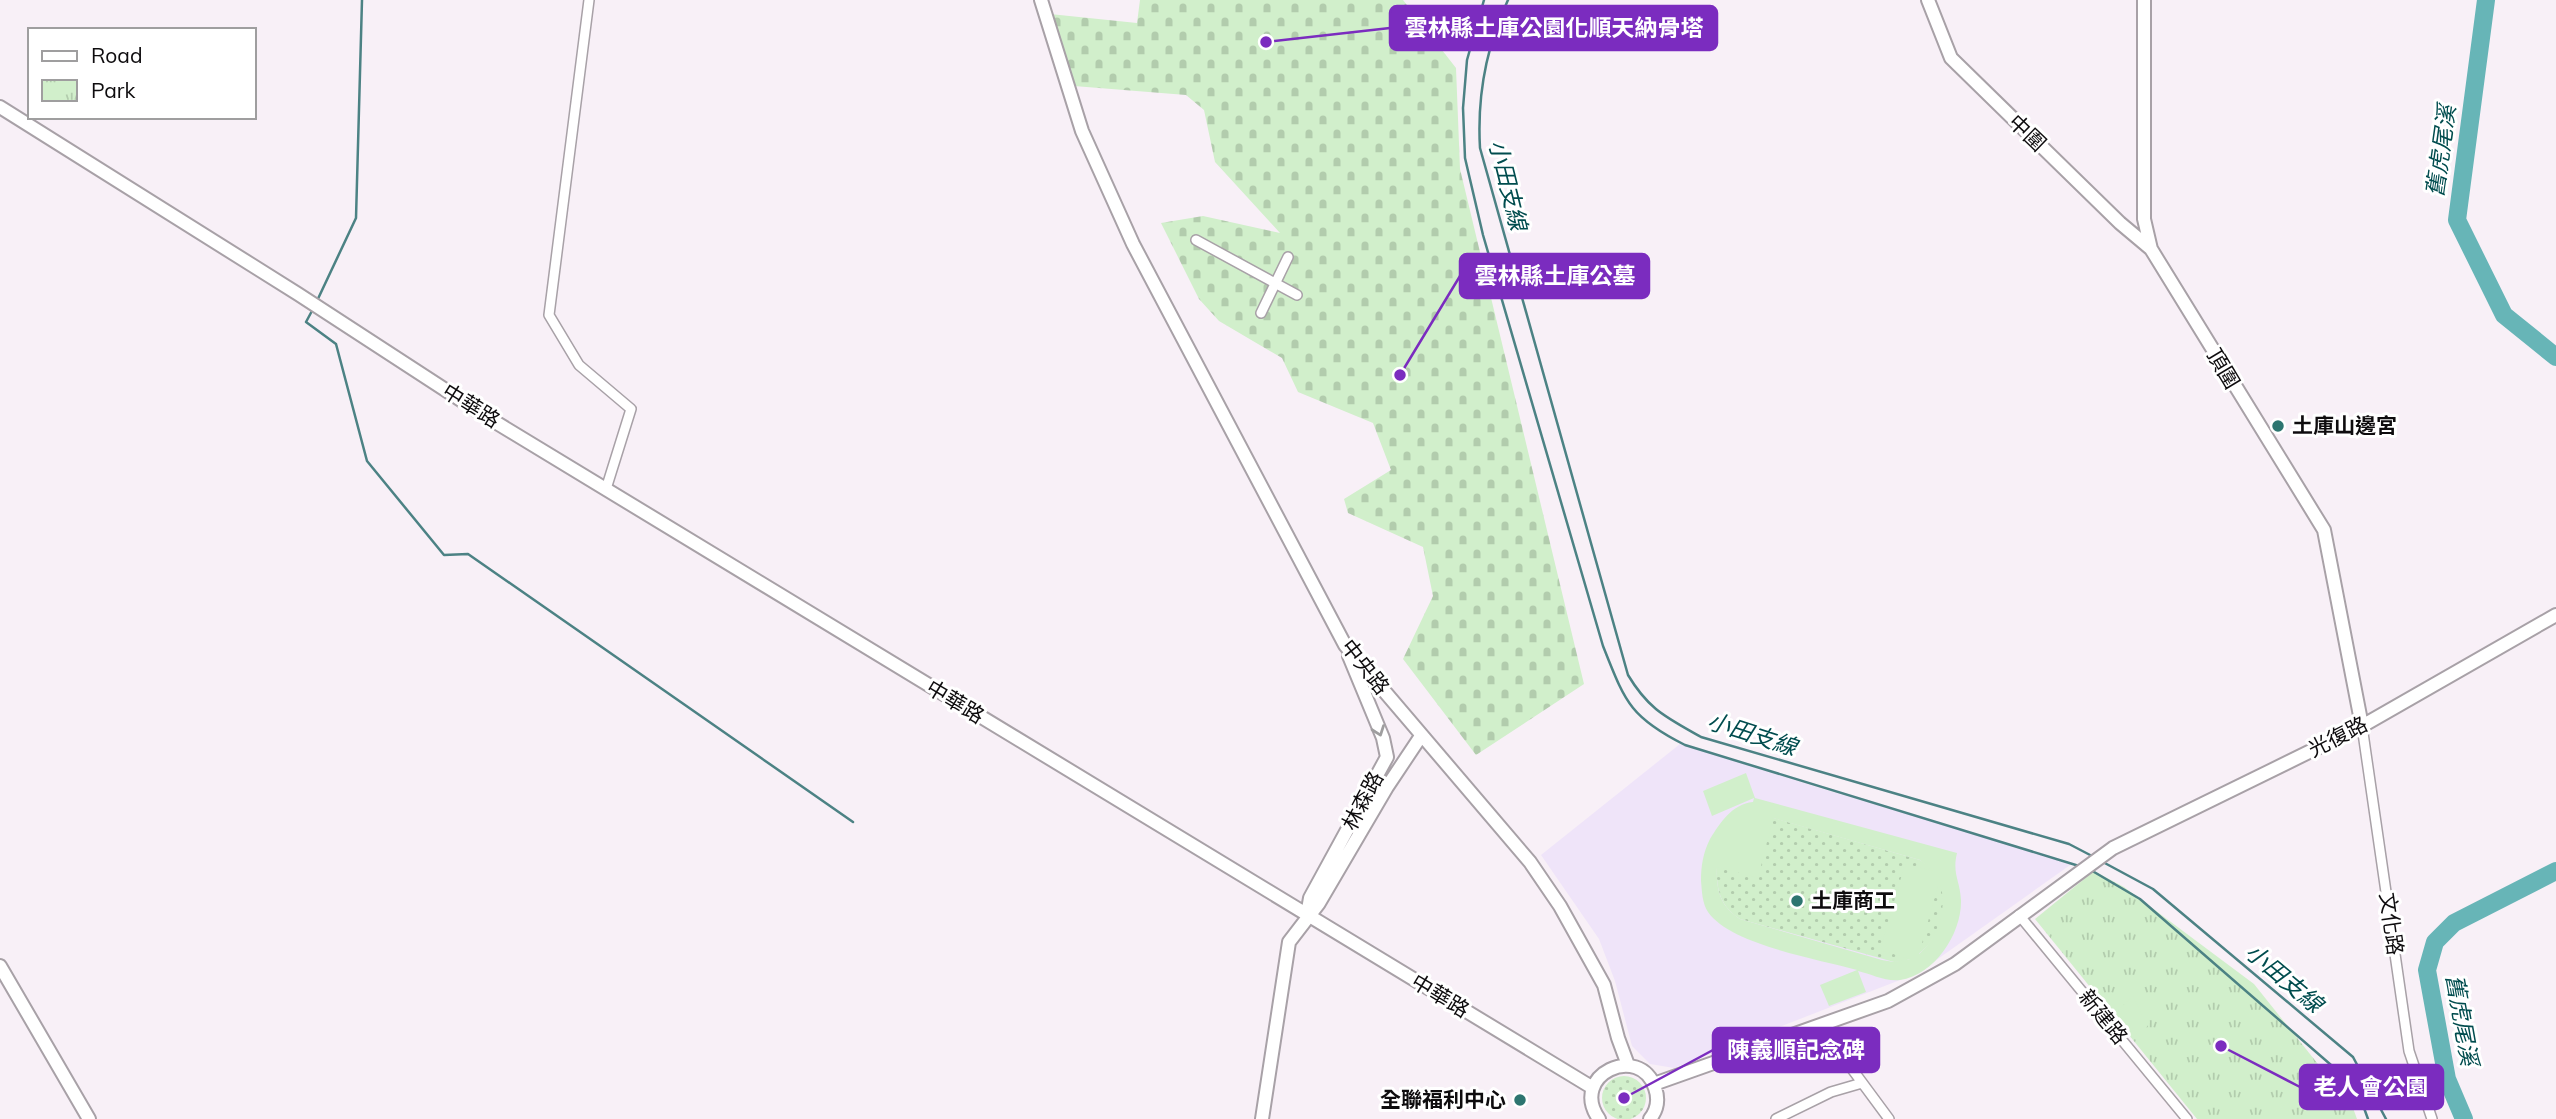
<svg xmlns="http://www.w3.org/2000/svg" width="2556" height="1119" viewBox="0 0 2556 1119" font-family="Mulish,'Noto Sans TC',sans-serif">
<defs>
<pattern id="grass-dots" width="8" height="8" patternUnits="userSpaceOnUse" patternTransform="scale(1.75)"><rect width="8" height="8" fill="#d1efcb"/><path d="M2 2h.1M6 6h.1" fill="none" stroke="#b2ccad" stroke-width="1.8" stroke-linecap="round"/></pattern>
<pattern id="cemetery-stones" width="16" height="16" patternUnits="userSpaceOnUse" patternTransform="scale(1.75)"><rect width="16" height="16" fill="#d1efcb"/><path d="M2 7V4a2 2 0 0 1 4 0v3zM10 15v-3a2 2 0 0 1 4 0v3z" fill="#b2ccad"/></pattern>
<pattern id="park-tufts" width="24" height="20" patternUnits="userSpaceOnUse" patternTransform="scale(1.75)"><rect width="24" height="20" fill="#d1efcb"/><path d="M3 7l-1-3M5 7V3M7 7l1-3M15 17l-1-3M17 17v-4M19 17l1-3" fill="none" stroke="#b2ccad"/></pattern>
</defs>
<rect width="100%" height="100%" fill="#f8f0f7"/>
<!-- education -->
<path fill="#efe4f9" d="M1680,744l143,45 250,74 -155,110 -244,95 -24,-4 -18,-18 -17,-65 -16,-42 -58,-84z"/>
<!-- grass -->
<path fill="url(#grass-dots)" d="M1770,817l150,43c8,5 15,10 19,19 14,32 -7,83 -45,83l-154,-43c-20,-13 -24,-30 -23,-53z
M1602 1098a22 22 0 1 1 44 0a22 22 0 1 1-44 0Z"/>
<!-- cemetery -->
<path fill="url(#cemetery-stones)" d="M1140,0h263l53,68 4,101 124,515 -108,71 -73,-96 30,-63 -10,-49 -75,-34 -4,-14 47,-29 -18,-47 -75,-31 -16,-34 -63,-37 -20,-22 -38,-76 42,-7 77,17 -65,-71 -11,-52 -18,-15 -112,-9 -24,-72 87,9z"/>
<!-- park -->
<path fill="url(#park-tufts)" d="M2094,871l30,16 130,97 99,124 4,11h-160l-162,-200z"/>
<!-- pitch -->
<path fill="#d1efcb" fill-rule="evenodd" d="M1746,773l9,25 202,55c-5,21 3,27 4,47 1,33 -26,75 -61,80 -14,2 -29,-6 -42,-9l8,21 -37,14 -9,-21 37,-15c-39,-11 -126,-25 -149,-58 -6,-9 -6,-21 -7,-31 0,-15 2,-28 9,-42 10,-16 22,-35 43,-37l1,-4 -42,18 -9,-25zM1773,818l147,42 13,11 -28,-7 -25,86 30,9 -16,3 -12,-2 -142,-41c-20,-13 -24,-29 -23,-52l41,11zM1939,882c10,22 -1,56 -20,72z
M2133,996l9,19 8,7 -10,15 -22,-27z"/>
<g fill="none" stroke-linecap="round" stroke-linejoin="round">
<!-- stream -->
<path stroke="#4c8284" stroke-width="2.5" d="M1484,0l-17,60 -4,48 2,50 18,77 120,411c22,55 26,71 82,99l394,121
M1508,0c-22,47 -31,96 -28,148l148,527c21,35 38,42 73,62l368,107 23,12
M316,303l40,-85 6,-218
M313,309l-7,13 30,22 31,117 77,94 24,-1 385,268
M2101,861l52,28 200,168 33,62
M2089,869l51,30 198,172 26,37 4,11"/>
<!-- river -->
<path stroke="#67b5b7" stroke-width="18" d="M2486,0l-29,220 47,95 52,42
M2464,1119l-17,-40 -20,-109 8,-28 19,-19 102,-52"/>
<!-- street casing -->
<g stroke="#a8a1a7" stroke-width="12">
<path id="street" d="M589,0l-40,315 30,50 52,44 -25,80
M1196,240l101,55
M1261,313l27,-56
M2362,726l47,325 23,68
M2019,915l168,204
M1821,1027l68,92
M1776,1119l55,-27 31,-9"/>
</g>
<!-- secondary casing -->
<g stroke="#a8a1a7" stroke-width="16">
<path id="secondary" d="M1041,0l41,131 51,113 212,401 185,217 30,44 44,79 14,53 10,27
M1928,0l23,58 169,165 31,26
M2144,0v219l7,30 173,281 38,196
M0,107l298,187 189,123 1106,671
M1307,915l3,-17 77,-141 -4,-19 -34,-82
M0,966l89,153
M1654,1084l234,-83 67,-37 158,-116 249,-122 194,-111
M1262,1119l27,-177 30,-39 68,-116 34,-51
M1599,1119c-31,-44 41,-77 56,-31 4,11 2,22 -5,31"/>
</g>
<!-- street -->
<use href="#street" stroke="#fff" stroke-width="9"/>
<!-- secondary -->
<use href="#secondary" stroke="#fff" stroke-width="12"/>
</g>
<!-- one-way arrows -->
<defs><path id="oneway-chevron" d="M-2-3.5L2.5 0L-2 3.5" fill="none" stroke-width="1.6" stroke-linecap="round" stroke-linejoin="round" transform="scale(1.75)"/></defs>
<use stroke="#9f9e9f" href="#oneway-chevron" transform="translate(1379 731) rotate(70)"/>
<!-- markers -->
<g fill="#2d7570" stroke="#fff" stroke-width="2.5">
<circle cx="2278" cy="426" r="7"/>
<circle cx="1797" cy="901" r="7"/>
<circle cx="1520" cy="1100" r="7"/>
</g>
<g text-anchor="middle" stroke-width="6" stroke-linejoin="round" paint-order="stroke">
<!-- street labels -->
<g font-size="21" fill="#0e0c0e" stroke="#fff">
<text transform="translate(2027 133) rotate(44)" y="7">中圍</text>
<text transform="translate(2223 369) rotate(59)" y="7">頂圍</text>
<text transform="translate(471 406) rotate(32)" y="7">中華路</text>
<text transform="translate(1365 667) rotate(52)" y="7">中央路</text>
<text transform="translate(955 702) rotate(31)" y="7">中華路</text>
<text transform="translate(2338 737) rotate(-27)" y="7">光復路</text>
<text transform="translate(1363 801) rotate(-62)" y="7">林森路</text>
<text transform="translate(2391 924) rotate(82)" y="7">文化路</text>
<text transform="translate(1440 996) rotate(31)" y="7">中華路</text>
<text transform="translate(2103 1017) rotate(51)" y="7">新建路</text>
</g>
<!-- poi labels -->
<g font-size="21" font-weight="bold" fill="#0e0c0e" stroke="#fff" text-anchor="start">
<text x="2292" y="433">土庫山邊宮</text>
<text x="1811" y="908">土庫商工</text>
<text x="1506" y="1107" text-anchor="end">全聯福利中心</text>
</g>
<!-- water labels -->
<g font-size="23" font-style="italic" fill="#004c4e" stroke="#fff">
<text transform="translate(2441 151) rotate(-82)" y="8">舊虎尾溪</text>
<text transform="translate(1508 185) rotate(76)" y="8">小田支線</text>
<text transform="translate(1752 734) rotate(18)" y="8">小田支線</text>
<text transform="translate(2284 978) rotate(40)" y="8">小田支線</text>
<text transform="translate(2462 1020) rotate(80)" y="8">舊虎尾溪</text>
</g>
</g>
<!-- callouts -->
<path fill="none" stroke="#7b2cbf" stroke-width="2.5" d="M1266 42L1390 28M1400 375L1460 276M1624 1098L1713 1050M2221 1046L2300 1087"/>
<g fill="#7b2cbf" stroke="#fff" stroke-width="2.5">
<circle cx="1266" cy="42" r="7"/>
<circle cx="1400" cy="375" r="7"/>
<circle cx="1624" cy="1098" r="7"/>
<circle cx="2221" cy="1046" r="7"/>
</g>
<g fill="#7b2cbf" stroke="#7b2cbf" stroke-width="2.5">
<rect x="1390" y="6" width="327" height="44" rx="7"/>
<rect x="1460" y="254" width="189" height="44" rx="7"/>
<rect x="1713" y="1028" width="166" height="44" rx="7"/>
<rect x="2300" y="1065" width="143" height="44" rx="7"/>
</g>
<g font-size="23" text-anchor="middle" font-weight="bold" fill="#fff">
<text x="1554" y="36">雲林縣土庫公園化順天納骨塔</text>
<text x="1555" y="284">雲林縣土庫公墓</text>
<text x="1796" y="1058">陳義順記念碑</text>
<text x="2371" y="1095">老人會公園</text>
</g>
<!-- legend -->
<rect x="28" y="28" width="228" height="91" fill="#ffffff" stroke="#9f9e9f" stroke-width="2"/>
<rect x="42" y="51" width="35" height="10" fill="#ffffff" stroke="#9f9e9f" stroke-width="2"/>
<text x="91" y="63" font-size="21" fill="#0e0c0e">Road</text>
<rect x="42" y="80" width="35" height="21" fill="url(#park-tufts)" stroke="#9f9e9f" stroke-width="2"/>
<text x="91" y="98" font-size="21" fill="#0e0c0e">Park</text>
</svg>
